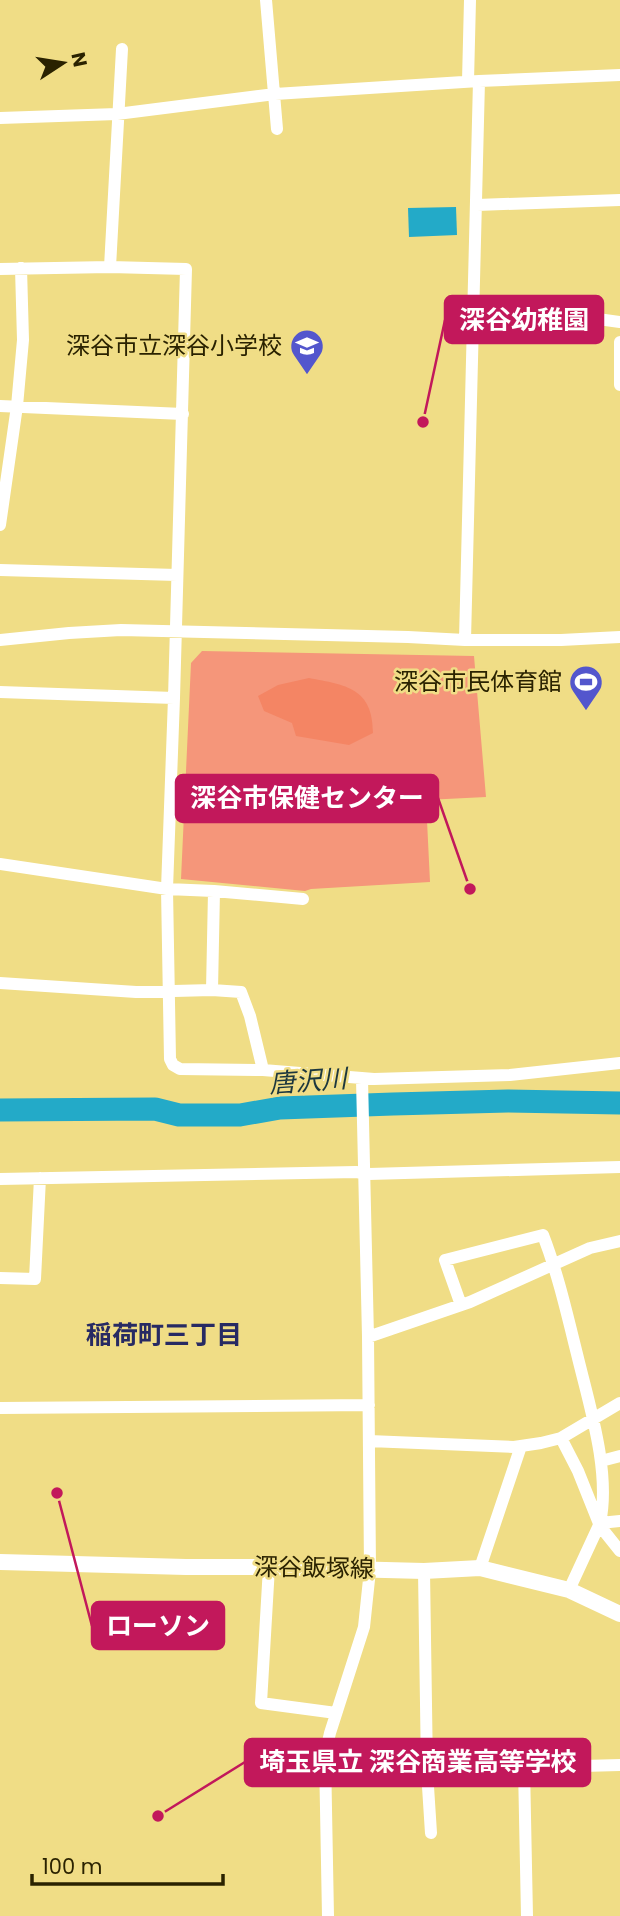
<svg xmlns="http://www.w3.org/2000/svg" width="620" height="1916" viewBox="0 0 620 1916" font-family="Poppins,'Noto Sans JP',sans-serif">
<rect width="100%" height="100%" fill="#f0dd86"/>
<!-- green -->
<path fill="#f5967a" d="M202,651l272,5 12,141 -60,3 4,82 -119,7 -6,2 -124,-12 10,-216z"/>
<!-- forest -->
<path fill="#f48564" d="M309,678c37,7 64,10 64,55l-24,12 -53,-9 -4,-13 -28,-12 -6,-15 20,-11z"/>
<!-- water -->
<path fill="#23aac8" d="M456,207l1,28 -48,2 -1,-29z"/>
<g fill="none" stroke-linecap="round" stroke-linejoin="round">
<!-- river -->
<path stroke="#23aac8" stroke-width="23" d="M0,1110l155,-1 24,6h61l40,-7 113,-4 115,-3 112,2"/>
<!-- minor -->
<path stroke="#fff" stroke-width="12" d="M266,0l11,129
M468,81l2,-81
M0,118l117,-4 158,-20 204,-13 141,-6
M477,205l143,-5
M110,267l12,-218
M0,269l110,-2 76,2 -12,429 -7,191 3,170 3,6 7,4 83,1 111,9 136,-4 110,-12
M474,302l146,20
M620,342v43
M0,406l183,8
M0,525l17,-119 6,-66 -2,-72
M0,570l177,5
M0,640l69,-7 52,-3 287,7 57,3h96l59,-3
M465,640l14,-559
M0,692l174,6
M0,864l167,25 47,2 89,8
M0,983l136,9 76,-2 29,2 9,24 13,54
M212,990l2,-99
M0,1179l356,-7 13,2 251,-7
M0,1278l35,1 5,-101
M461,1305l-16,-45 98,-25c15,39 24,79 34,119 12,50 34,118 23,169l-31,67
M368,1337l102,-35 120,-54 30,-7
M0,1408l369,-3
M561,1438l17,33 22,55 20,25
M369,1441l145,6 27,-4 20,-5 59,-35
M601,1461l19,-5
M600,1523l20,-2
M269,1567l-8,136 75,10
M480,1568l41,-122
M424,1571l3,200 4,62
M524,1767l3,149
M325,1773l295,-8
M328,1916l-3,-161 5,-22 34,-106 6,-57 -2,-233 -6,-258"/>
<!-- major -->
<path stroke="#fff" stroke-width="16" d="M0,1562l186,5h83l155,4 56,-3 89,22 51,24"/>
</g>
<!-- icons -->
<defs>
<g id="school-pin" transform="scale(1.75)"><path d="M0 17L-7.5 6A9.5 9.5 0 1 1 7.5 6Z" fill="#5356cd" stroke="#f0dd86"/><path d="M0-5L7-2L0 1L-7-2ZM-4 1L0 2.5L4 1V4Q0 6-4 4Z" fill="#fff"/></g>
<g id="stadium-pin" transform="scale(1.75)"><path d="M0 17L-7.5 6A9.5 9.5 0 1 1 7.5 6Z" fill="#5356cd" stroke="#f0dd86"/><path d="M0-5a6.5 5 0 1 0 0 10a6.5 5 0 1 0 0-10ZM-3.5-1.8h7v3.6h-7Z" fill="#fff"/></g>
</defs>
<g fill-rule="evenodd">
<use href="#school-pin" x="307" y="346"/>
<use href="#stadium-pin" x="586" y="682"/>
</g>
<g text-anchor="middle" stroke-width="5" stroke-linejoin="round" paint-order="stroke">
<!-- poi labels -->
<g font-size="24" fill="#2a2200" stroke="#f0dd86" text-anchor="end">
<text x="282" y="354">深谷市立深谷小学校</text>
<text x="562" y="690">深谷市民体育館</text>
</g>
<!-- street labels -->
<g font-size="24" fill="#2a2200" stroke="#f0dd86">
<text transform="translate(314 1568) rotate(1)" y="8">深谷飯塚線</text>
</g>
<!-- water labels -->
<g font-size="26" font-style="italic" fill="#1c373e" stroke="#f0dd86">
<text transform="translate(308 1081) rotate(-4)" y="9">唐沢川</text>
</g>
<!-- neighbourhood labels -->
<g font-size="26" font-weight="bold" fill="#272a63" stroke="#f0dd86">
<text x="164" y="1344">稲荷町三丁目</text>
</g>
</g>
<!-- callouts -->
<path fill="none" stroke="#c2185b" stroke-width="2.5" d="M423 422L445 320M470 889L438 798M57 1493L92 1626M158 1816L245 1762"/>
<g fill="#c2185b" stroke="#f0dd86" stroke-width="2.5">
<circle cx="423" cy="422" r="7"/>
<circle cx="470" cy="889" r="7"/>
<circle cx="57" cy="1493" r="7"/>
<circle cx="158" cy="1816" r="7"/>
</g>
<g fill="#c2185b" stroke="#c2185b" stroke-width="2.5">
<rect x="445" y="296" width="158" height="47" rx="7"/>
<rect x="176" y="775" width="262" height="47" rx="7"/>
<rect x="92" y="1602" width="132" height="47" rx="7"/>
<rect x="245" y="1739" width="345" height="47" rx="7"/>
</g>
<g font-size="26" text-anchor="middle" font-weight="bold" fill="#fff">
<text x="524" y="329">深谷幼稚園</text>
<text x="307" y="807">深谷市保健センター</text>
<text x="158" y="1635">ローソン</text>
<text x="418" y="1771">埼玉県立 深谷商業高等学校</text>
</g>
<!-- north arrow -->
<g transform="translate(63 63) rotate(78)" stroke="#f0dd86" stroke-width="5" paint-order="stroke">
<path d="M0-5L12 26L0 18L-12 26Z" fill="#2a2200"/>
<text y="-10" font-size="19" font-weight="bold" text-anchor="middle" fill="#2a2200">N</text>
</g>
<!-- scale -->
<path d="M32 1874v10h191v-10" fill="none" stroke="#2a2200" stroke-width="3.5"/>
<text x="42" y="1874" font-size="21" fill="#2a2200" stroke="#f0dd86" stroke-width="5" paint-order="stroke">100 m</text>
</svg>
